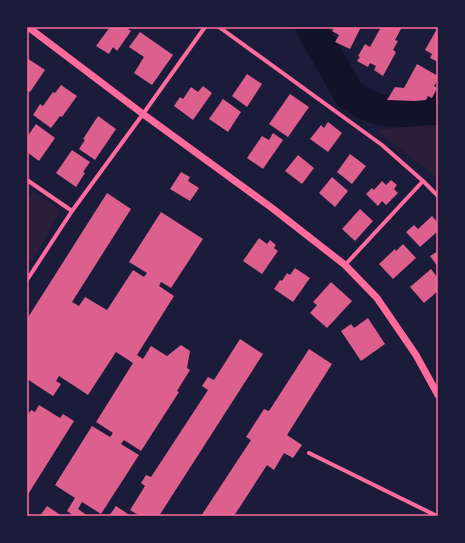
<svg xmlns="http://www.w3.org/2000/svg" width="465" height="543" viewBox="0 0 465 543" font-family="Barlow,sans-serif">
<rect width="100%" height="100%" fill="#1b1b3a"/>
<!-- green -->
<path fill="#2a1e3b" d="M438,124v55l-62,-49z
M34,191l27,19 -30,53 -4,-3v-60z"/>
<g fill="none" stroke-linecap="round" stroke-linejoin="round">
<!-- river -->
<path stroke="#12122b" stroke-width="31" d="M311,27l38,67 16,10 13,5 17,3 43,-3"/>
</g>
<!-- building -->
<path fill="#dd5f8e" d="M110,27h15l6,4 -14,20 -4,-4 -4,7 -13,-8z
M334,27h27l-11,22 -15,-7 4,-7 -7,-4z
M381,27h17l3,2 -6,11 3,1 -5,9 3,2 -13,24 -9,-6 2,-4 -6,-3 -2,4 -11,-6 3,-4 -2,-1 7,-12 5,3z
M438,27v35l-8,-4 2,-4 -7,-4z
M140,32l33,23 -21,30 -18,-12 10,-16 -15,-10z
M27,58l18,12 -15,22 -3,-1z
M417,64l21,12v4l-4,6 3,2 -5,10 -4,-2 -2,4 -11,1 -28,-1 8,-13 9,1z
M247,74l15,10 -15,23 -15,-11z
M61,85l16,11 -15,21 -2,-1 -9,12 -18,-13 7,-11 3,2 10,-14 2,1z
M203,86l9,7 -19,27 -19,-14 6,-9 3,2 8,-12 7,5z
M290,94l19,13 -21,30 -19,-13z
M223,99l18,13 -13,20 -19,-13z
M98,116l18,13 -21,31 -16,-11 6,-9 -2,-1z
M328,122l14,11 -14,19 -18,-13 11,-14 3,3z
M36,124l19,14 -16,23 -12,-9v-15z
M273,133l10,7 -20,29 -16,-11 15,-22 7,4z
M72,150l18,12 -7,10 2,1 -9,14 -20,-14z
M350,154l16,12 -14,18 -15,-12z
M298,155l16,13 -12,16 -17,-13z
M181,172l9,5 -2,4 11,7 -9,13 -20,-12z
M332,177l16,14 -13,16 -16,-14z
M391,180l6,5 -3,4 4,4 -12,12 -4,-4 -4,5 -12,-12 6,-6 2,2 8,-9 4,4z
M107,193l24,16 -59,93 7,4 6,-9 22,13 26,-40 11,7 3,-4 -18,-11 32,-50 42,27 -32,49 -10,-6 -2,4 15,10 -37,59 6,4 8,-13 16,10 14,-11 9,6 -3,17 3,2 -13,21 2,1 -38,59 -17,-11 -3,4 18,11 -38,59 -19,-12 -4,7 10,7h-14l-7,-5 8,-13 -20,-13 37,-59 18,11 3,-4 -17,-11 37,-59 -17,-11 -28,43 -29,-19 -3,5 5,3 -8,12 -26,-17v-60z
M360,209l13,12 -18,20 -13,-12z
M432,216l6,7v8l-18,16 -14,-15 8,-7 4,4z
M259,238l8,6 3,-4 6,5 -2,3 4,3 -16,23 -19,-13z
M403,244l13,14 -23,21 -14,-15 16,-15 1,2z
M438,251v16l-8,-11z
M295,268l15,10 -17,24 -19,-13 6,-9 2,1 5,-8 3,2z
M431,269l7,9v13l-14,12 -14,-16z
M331,282l21,19 -25,27 -17,-15 7,-8 -4,-3z
M368,318l17,26 -24,17 -20,-30 10,-7 3,4z
M240,339l23,15 -104,162h-19l-10,-6 15,-24 -4,-3 5,-8 5,2 57,-87 -6,-4 6,-9 6,3z
M309,349l23,15 -45,71 15,10 -9,13 -9,-5 -10,17 -7,-5 -33,51h-33l50,-76 -5,-3 18,-28 5,2z
M39,405l21,13 3,-4 11,7 -47,75v-80l4,-6 4,2z
M47,506l15,10h-22z
M116,506l15,10h-22z"/>
<g fill="none" stroke-linecap="round" stroke-linejoin="round">
<!-- minor -->
<path stroke="#ff6b9d" stroke-width="4" d="M219,27l163,118 41,36 15,15
M27,180l45,31
M345,265l78,-84
M27,280l45,-69 71,-97 62,-87
M309,453l128,63"/>
<!-- tertiary -->
<path stroke="#ff6b9d" stroke-width="7" d="M28,27l115,87 129,94 73,57 32,33 39,57 22,40"/>
</g>
<!-- border -->
<rect width="465" height="543" fill="none" stroke="#1b1b3a" stroke-width="56"/>
<rect x="28" y="28" width="409" height="487" fill="none" stroke="#ff6b9d" stroke-width="1.5"/>
</svg>
